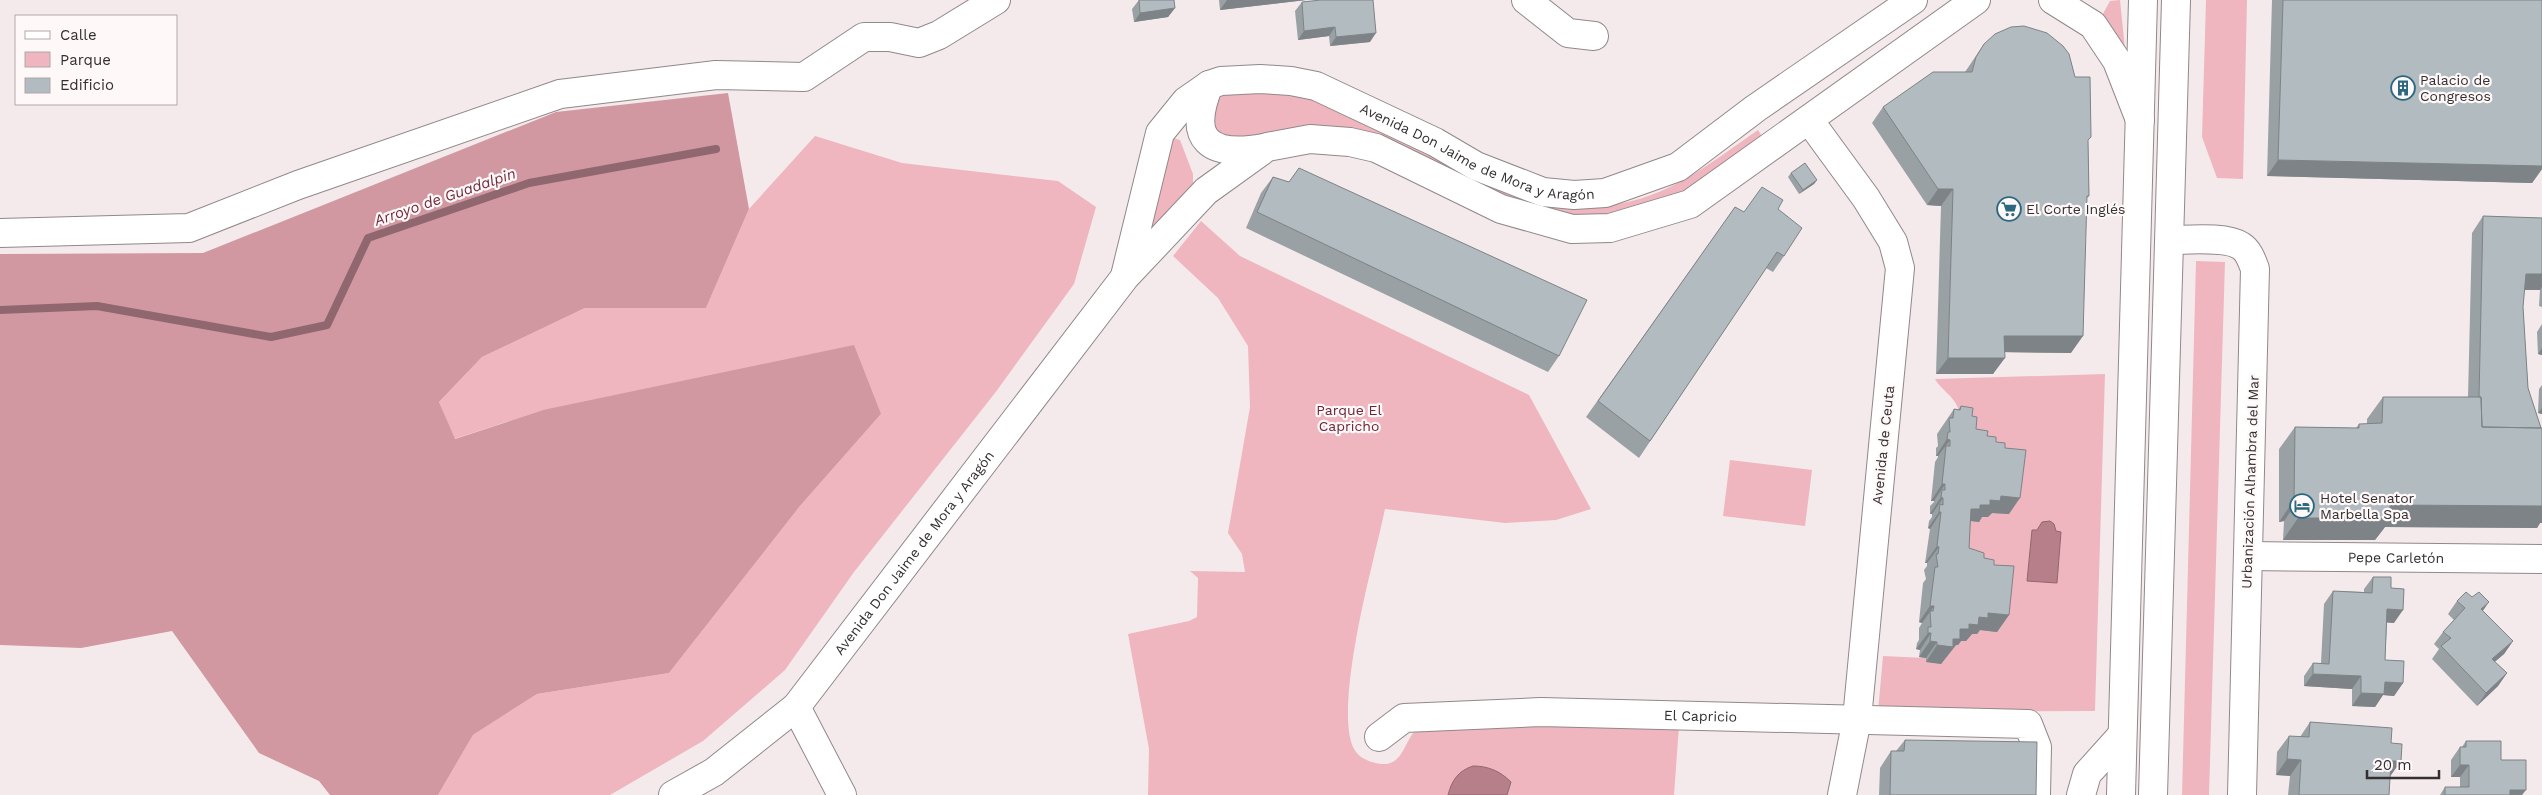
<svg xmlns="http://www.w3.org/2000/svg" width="2542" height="795" viewBox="0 0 2542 795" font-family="'Work Sans',sans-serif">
<rect width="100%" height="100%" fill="#f4eaeb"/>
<!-- green -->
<path fill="#efb6bf" d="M2120,0l5,49 -1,2 -25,-30 11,-20z
M2206,0h41l-4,179 -26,-1 -15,-41z
M1233,90l66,3 308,113c64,-9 100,-41 151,-76l5,8 -75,53 -80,25h-37l-23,-4 -229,-85h-20l-17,3 -41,13 -29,-11 4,-32z
M815,136l87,27 156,18 38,26 -22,77 -79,109 -141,179 -69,98 -82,71 -93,54h-172l35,-60 64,-41 132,-21 131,-167 81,-92 -338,-4 -89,29 -15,-37 43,-45 103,-49h121l43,-99z
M1173,138l7,2 13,34v11l-37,47 -8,-2 20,-87z
M1201,221l39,35 289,139 62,114 -35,11 -51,3 -120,-14c-4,19 -9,38 -13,56 -9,37 -36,151 -18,184 4,7 11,11 18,13 28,9 30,-13 41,-29l11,-6 116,-3 139,2 -5,69h-526l1,-46 -21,-115 61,-13 8,-4 1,-39 -8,-7 55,1 -3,-18 -14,-21 22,-126 -2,-61 -30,-48 -45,-42z
M2196,261l29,1 -16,533h-27z
M2105,374l-10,337 -217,1 5,-56 43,2v4l15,2c9,-13 20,-33 37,-34 6,-1 13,1 19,1l-31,-62 -8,-161c-5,-13 -16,-17 -23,-29z
M1730,460l82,10 -7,56 -82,-10z"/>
<!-- forest -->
<path fill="#d198a1" d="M728,93l21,116 -43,99h-121l-103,49 -43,45 16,37 88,-29 311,-65 27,69 -81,92 -131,167 -132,21 -64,41 -35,60h-108l-11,-14 -60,-28 -87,-122 -91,17 -81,-3v-391l203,-1 353,-141z"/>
<!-- water -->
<path fill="#b77f89" stroke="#90676f" d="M2050,521l4,3 2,7 5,1 -4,51 -30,-2 5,-51h5l5,-8z
M1473,766c15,0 27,5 38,16l-4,13h-59c4,-15 10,-24 25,-29z"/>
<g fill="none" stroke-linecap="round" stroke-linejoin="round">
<!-- stream -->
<path stroke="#90676f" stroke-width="8" d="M0,310l97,-4 174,31 56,-12 41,-87 161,-55 187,-34"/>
<!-- street casing -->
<g stroke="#918889" stroke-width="30">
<g id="street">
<path d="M1526,0l42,33 26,3"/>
<path d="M2053,0l40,25 24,36 23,59"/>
<path d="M1209,85c-23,56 1,72 55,63"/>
<path d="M1809,120l57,78 27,44 7,26 -43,451 -15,76"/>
<path d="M0,233l189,-5 109,-43 262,-91 156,-19 88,2 60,-40h26l29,6 20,-8 57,-35"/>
<path d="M2170,240c18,0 56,-4 71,6 8,5 11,15 14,23l-13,526"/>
<path id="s1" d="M1125,276l35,-143 26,-32 23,-16 12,-4 39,-2 31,2 25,5 119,56 41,24 67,26 31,3 31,-2 73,-26 78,-59 157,-108"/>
<path id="s2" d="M2248,556l294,3"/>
<path d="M796,707l46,88"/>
<path id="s3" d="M1379,737l25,-19 137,-6 487,12 9,23 -1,48"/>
<path id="s4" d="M673,795l41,-23 82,-65 329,-430 81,-86 61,-44 43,-8 40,3 26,6 125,61 71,20 38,-1 80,-24 286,-204"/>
<path d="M2081,795l6,-21 35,-39"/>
</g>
</g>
<!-- primary casing -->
<g stroke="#918889" stroke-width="30">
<path id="primary" d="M2121,795l22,-795
M2153,795l23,-795"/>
</g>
<!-- street -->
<use href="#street" stroke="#fff" stroke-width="28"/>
<!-- primary -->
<use href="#primary" stroke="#fff" stroke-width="28"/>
</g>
<!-- wall -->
<path fill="#99a1a4" d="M1139,0l36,8 -7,9 -34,5 -2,-13z
M1219,0h87l-86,10z
M2272,0h270v169l-10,14 -265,-7z
M1302,2l68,40 -40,4 -1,-10 -31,4 -3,-29z
M1984,44l104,96 1,56 -3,3 -15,154 -66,-1 -12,22h-57l5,-168 -14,-1 -55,-82 11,-16 82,-35z
M1299,168l260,188 -11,16 -302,-144 15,-35 12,-16 16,5z
M1791,173l26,7 -3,4 -15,10 -11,-17z
M1735,207l9,5 34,-3 6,47 -11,16 -7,-4 -127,190 -53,-41z
M2483,216l59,2v89l-3,-1 1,-16h-16l-1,17 5,81 13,40h1v95h-2l-3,5 -152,-1 -10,13h-92l1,-19 -5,1v-73l16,-22 61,1 3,-4h8v-5l16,-22h85l4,-164z
M2542,324v31l-4,-1 -1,-22z
M2542,385v29l-4,-1 1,-24z
M1961,406l11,10 4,13 20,13 13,72 -17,-1 -4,4h-6l-3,5 -8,-1 -1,2 -1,25 25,17 15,50 -12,17 -17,-2 -3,4h-5l-6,7h-5l-3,4h-2l-15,19 -15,-2v-4l-7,-1 1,-7 -4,-1 1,-6 2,-3v-12l3,-5 -3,-1 4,-39 3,-4 -2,-9 3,-4v-3h-2l5,-34 -2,-1 1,-7 3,-4v-3h-2v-8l4,-4v-1h-3l4,-39 3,-5v-1h-2v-8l2,-2 -1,-12 17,-25 4,1z
M2373,577l18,11 3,35 -7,-1 -2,38 18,23 -9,13 -11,-1 -8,12 -23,-1v-17l-48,-3v-10l9,-13h8l3,-59 9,-13 31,1v-3z
M2457,601l26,10 30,30 -9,13 -10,8 13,11 -9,13 -21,20 -45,-47 7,-10 -5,-5 9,-12 11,-12 -6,-6z
M2310,722l81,21 -2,52h-101l2,-19 -14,-1 1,-23 12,-16 11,1z
M1905,740l131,55h-157l1,-27 11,-17h5z
M2466,741l35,19 21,35h-82l5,-8h15v-10h-9v-17l9,-13h2z"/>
<!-- shaded-wall -->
<path fill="#7d8386" d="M1227,0h79l-86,10z
M1175,8l-7,9 -34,5 6,-9z
M1335,27l-6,9 -31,4 6,-9z
M1376,33l-6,9 -40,4 6,-9z
M2278,160l264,6v3l-10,14 -265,-7z
M1817,180l-3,4 -15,10 4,-4z
M1938,189h15l-12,17 -14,-1z
M2526,274h16v13l-2,3h-26z
M2004,336h79l-12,17 -78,-1z
M2542,348v7l-4,-1z
M1948,358h57l-12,16h-57z
M2542,408v6l-4,-1z
M1947,439l3,1 -12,16h-2z
M1942,484h3l-11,17h-3z
M2001,496l19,2 -11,16 -17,-1 -4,4h-6l-3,5 -8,-1 -3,5 3,-17z
M1941,497l2,1 -11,16h-2z
M2299,499l-15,22 -5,1 15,-22z
M2390,505l152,1v17h-2l-3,5 -152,-1 -10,13h-92l15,-22z
M1939,512h2l-11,17 -2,-1z
M1937,546l2,1 -12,16h-2z
M2489,602l-9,13 1,-6z
M1930,606h4l-12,17 -3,-1z
M2387,609l16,1 -9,13 -16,-1z
M1988,613l21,2 -12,17 -17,-2 -3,4h-5l-6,7h-5l-3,4h-2l-15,19 -15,-2 11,-17 23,-16 9,-5 10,-7z
M1928,633h3l-11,17 -4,-1z
M1930,641l7,1 -11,16 -7,-1z
M2513,641l-9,13 -21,18 9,-13z
M2507,673l-9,13 -21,20 9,-13z
M2313,674l48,2 -9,13 -48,-3z
M2385,682l18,1 -9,13 -11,-1 -8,12 -23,-1 9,-13z
M2287,759l14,1 -11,16 -14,-1z
M2391,761h10l-12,17z
M2460,765h9l-9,12h-9z
M2510,790h16l-4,5h-15z"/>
<!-- building -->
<path fill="#b2bbbf" stroke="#7d8386" d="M1139,0h35l1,8 -35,5z
M1321,0h52l3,33 -40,4 -1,-10 -31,4 -2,-29z
M2283,0h259v166l-264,-6z
M2024,26l23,7 16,13 6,8 6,23h15l1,60 -3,3 1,56h-2l-4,140h-79l1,22h-57l5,-169h-15l-55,-82 50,-35h39l4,-15 8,-13 11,-10 16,-7z
M1805,163l12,17 -14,10 -12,-17z
M1299,168l288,132 -28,56 -302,-144 16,-35 16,5z
M1762,187l21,13 -5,9 24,19 -18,28 -7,-4 -127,189 -52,-40 137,-194 9,5z
M2483,216l59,2v56h-16l-3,33 5,81 13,40 -59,-1 -1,-30h-2z
M2383,397h98l1,30 60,1v78l-152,-1v13h-92l1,-19 -5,1 1,-73 64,1v-4l23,-1z
M1961,406l12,2 -1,8 5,1 -1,12 12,2 -1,5 9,1v5l9,1v5l21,2 -6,48 -19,-2 -1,5 -10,-1v5h-10v4h-9l-2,39 15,5v5l10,2v5l20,1 -5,49 -21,-2v5l-9,-1 -1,8 -9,-1v5h-9v10h-7v8l-16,-2v-3l-7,-1 1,-8h-3v-6h3l-1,-16h3l1,-5h-4l5,-39h3l-2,-13h2l1,-7 -2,-1 4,-34h-2l1,-8 3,1v-7l-2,-1 1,-7h3v-6h-3l4,-38h4v-6l-3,-1 1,-7h2l-1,-14h4l1,-9 6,1z
M2373,577h18v11l13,1 -1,21 -16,-1 -2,51 19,1 -1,22 -18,-1 -1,12 -23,-1v-17l-48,-2v-11l16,1 4,-73 39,2z
M2466,592l6,5 7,-5 10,10 -8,7 32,32 -21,18 15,14 -21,20 -45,-47 10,-8 -8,-6 22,-24 -8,-7z
M2310,722l82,6 -1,15 11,1 -1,17h-10l-2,34h-90l2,-35 -14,-1 2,-23 20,1z
M1905,740l132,2 -1,53h-146l1,-44h13z
M2466,741h35v19h25v30h-16v5h-65v-8h24v-22h-9v-18h6z"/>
<!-- icons -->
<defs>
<g id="building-ring" transform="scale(1.25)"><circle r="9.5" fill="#fef8f9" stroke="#2c6980" stroke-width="1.5"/><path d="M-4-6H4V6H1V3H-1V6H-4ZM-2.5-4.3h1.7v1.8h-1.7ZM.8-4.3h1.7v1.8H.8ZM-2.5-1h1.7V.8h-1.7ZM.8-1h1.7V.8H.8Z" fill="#2c6980"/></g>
<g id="supermarket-ring" transform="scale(1.25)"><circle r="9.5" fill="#fef8f9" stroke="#2c6980" stroke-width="1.5"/><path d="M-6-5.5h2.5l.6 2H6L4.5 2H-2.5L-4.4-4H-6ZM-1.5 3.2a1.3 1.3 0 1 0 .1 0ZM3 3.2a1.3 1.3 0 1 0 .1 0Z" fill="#2c6980"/></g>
<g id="hotel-ring" transform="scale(1.25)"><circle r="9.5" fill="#fef8f9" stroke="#2c6980" stroke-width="1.5"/><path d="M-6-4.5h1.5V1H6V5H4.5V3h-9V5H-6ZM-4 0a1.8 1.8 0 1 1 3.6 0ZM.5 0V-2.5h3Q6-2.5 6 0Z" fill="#2c6980"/></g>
</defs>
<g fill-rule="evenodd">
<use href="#building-ring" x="2403" y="88"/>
<use href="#supermarket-ring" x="2009" y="209"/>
<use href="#hotel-ring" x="2302" y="506"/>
</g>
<g text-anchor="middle" stroke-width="4.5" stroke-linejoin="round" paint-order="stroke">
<!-- poi labels -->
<g font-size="14" fill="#343031" stroke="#fef8f9" text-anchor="start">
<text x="2420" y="85">Palacio de<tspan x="2420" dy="16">Congresos</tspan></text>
<text x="2026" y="214">El Corte Inglés</text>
<text x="2320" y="503">Hotel Senator<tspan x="2320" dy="16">Marbella Spa</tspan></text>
</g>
<!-- street labels -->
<g font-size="14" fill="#343031" stroke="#fef8f9">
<text dy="5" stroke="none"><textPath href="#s1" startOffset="501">Avenida Don Jaime de Mora y Aragón</textPath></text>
<text transform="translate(1883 445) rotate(-84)" y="5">Avenida de Ceuta</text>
<text transform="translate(2250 482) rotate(-88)" y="5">Urbanización Alhambra del Mar</text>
<text dy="5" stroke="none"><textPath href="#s4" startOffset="346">Avenida Don Jaime de Mora y Aragón</textPath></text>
<text dy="5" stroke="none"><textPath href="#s2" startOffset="148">Pepe Carletón</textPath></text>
<text dy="5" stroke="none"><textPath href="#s3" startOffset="328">El Capricio</textPath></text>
</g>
<!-- park labels -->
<g font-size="14" fill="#6b2537" stroke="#fef8f9">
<text x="1349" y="415">Parque El<tspan x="1349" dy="16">Capricho</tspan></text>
</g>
<!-- water labels -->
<g font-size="15" font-style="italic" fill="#702a3b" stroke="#fef8f9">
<text transform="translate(445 197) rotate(-19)" y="5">Arroyo de Guadalpin</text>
</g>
</g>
<!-- legend -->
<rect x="15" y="15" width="162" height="90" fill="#fef8f9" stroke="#ada8a9"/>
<rect x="25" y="31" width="25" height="8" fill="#ffffff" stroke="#ada8a9"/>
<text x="60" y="40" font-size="15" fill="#343031">Calle</text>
<rect x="25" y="52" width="25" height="15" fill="#efb6bf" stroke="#ada8a9"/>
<text x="60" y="65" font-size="15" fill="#343031">Parque</text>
<rect x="25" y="78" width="25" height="15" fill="#b2bbbf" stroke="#ada8a9"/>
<text x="60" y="90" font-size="15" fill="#343031">Edificio</text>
<!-- scale -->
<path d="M2367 770v8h72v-8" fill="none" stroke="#343031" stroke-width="2.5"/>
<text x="2374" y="770" font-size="15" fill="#343031" stroke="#fef8f9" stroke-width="4" paint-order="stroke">20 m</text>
</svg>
